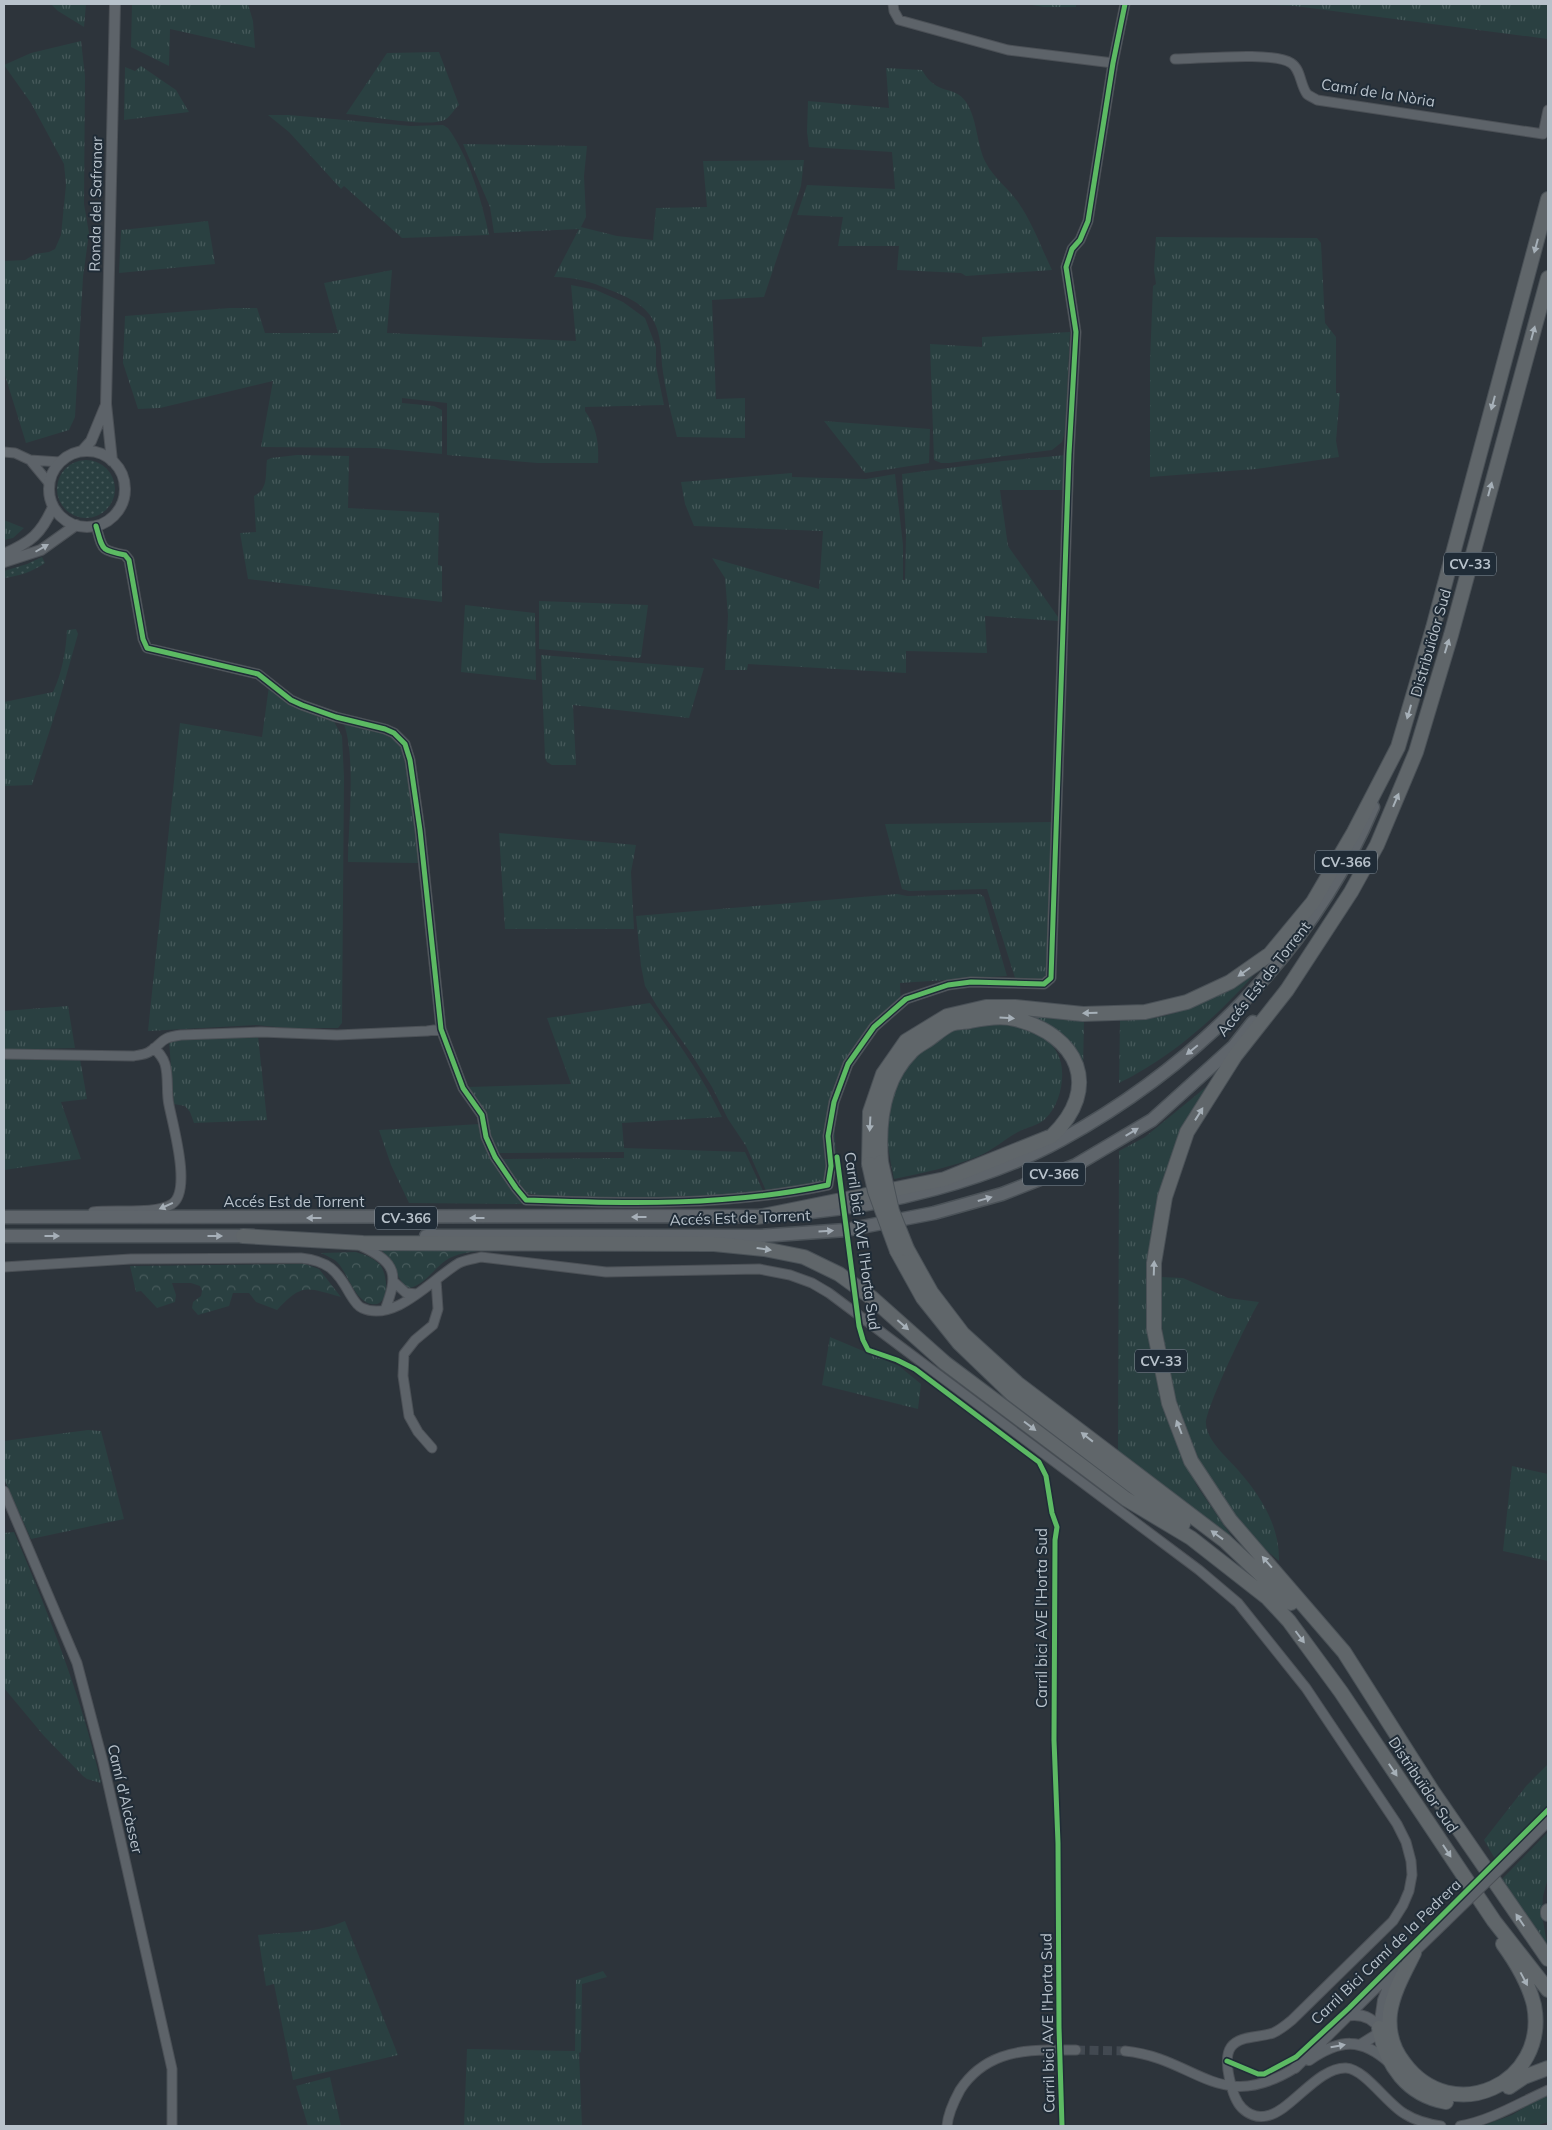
<svg xmlns="http://www.w3.org/2000/svg" width="1552" height="2130" viewBox="0 0 1552 2130" font-family="Mulish,sans-serif">
<defs>
<pattern id="grass-tufts" width="24" height="20" patternUnits="userSpaceOnUse" patternTransform="scale(1.25)"><rect width="24" height="20" fill="#2a4041"/><path d="M3 7l-1-3M5 7V3M7 7l1-3M15 17l-1-3M17 17v-4M19 17l1-3" fill="none" stroke="#475a5b"/></pattern>
<pattern id="forest-crowns" width="20" height="18" patternUnits="userSpaceOnUse" patternTransform="scale(1.25)"><rect width="20" height="18" fill="#2a4041"/><path d="M2 6a3 3 0 1 1 6 0M12 15a3 3 0 1 1 6 0" fill="none" stroke="#475a5b"/></pattern>
<pattern id="park-dots" width="8" height="8" patternUnits="userSpaceOnUse" patternTransform="scale(1.25)"><rect width="8" height="8" fill="#2a4041"/><path d="M2 2h.1M6 6h.1" fill="none" stroke="#475a5b" stroke-width="1.8" stroke-linecap="round"/></pattern>
</defs>
<rect width="100%" height="100%" fill="#2d343b"/>
<!-- grass -->
<path fill="url(#grass-tufts)" d="M51,4h35l-2,23 -26,-16z
M132,4h116l5,17 2,27 -85,-19 -1,37 -38,-19z
M1026,4h50v3h-32z
M1245,4h303v35l-253,-33z
M81,41l4,35 -1,128 5,29 -6,44 -8,140 -6,13 -43,13 -22,-71v-111l21,-1 10,-6 14,-2 6,-3 6,-14 5,-50 -2,-21 -33,-61 -27,-38 27,-12z
M439,52l20,53c-5,4 -8,11 -13,14 -16,10 -80,-4 -100,-5l41,-61z
M141,66l35,24 13,22 -65,8 1,-53 10,4z
M886,68l36,2c15,27 32,14 44,32 12,18 10,42 20,61 8,15 22,25 32,39 14,20 23,45 34,68l-86,6 -5,-3 -64,-3 2,-24h-61l5,-29 -46,-2 10,-30 88,4 -3,-37 -83,-5 -2,-15 1,-31 81,7z
M268,115h21l122,11 32,-1 5,3c21,29 34,73 41,107l-87,3 -58,-52 -3,3 -52,-57z
M463,144l124,2 -3,30 2,41 -5,10 36,9 36,4 3,-32 51,-1 -4,-46 101,-1 -3,26 -37,111 -52,3 4,99 29,-1v40l-68,-1c-6,-23 -12,-48 -15,-72 -1,-17 -1,-36 -13,-51 -9,-12 -26,-19 -39,-24 -18,-8 -36,-13 -56,-13l25,-48 -85,4 -4,-26z
M208,221l7,43 -96,9 2,-43z
M1156,237l161,1 4,5 4,80 11,14v56h4l-4,48 3,16 -83,12 -106,8v-116l3,-75 3,-2 -2,-14z
M392,270l-5,63 189,8 -5,-56 25,5 27,12 22,16 11,29v19l8,39 -79,2v4c12,16 14,33 13,52h-61l-90,-8v-52l-45,-5v5l32,3 8,4v44l-66,-6 -115,-1 12,-66 -113,27 -22,1 -15,-46 2,-47 105,-8h27l8,25h73l-14,-50z
M1070,332l-5,100 -3,10 -10,8 -103,13h-8l-7,-3 -4,-116 52,3v-10z
M824,421l106,8 -1,34 -64,10z
M297,455l52,1 -1,52 91,5 -1,52 4,1v36l-194,-23 -8,-46 16,-1 -2,-36c15,-7 11,-22 13,-36l4,-2z
M1066,455l-2,35h-64l8,56 50,71v4l-73,-5 2,37 -81,-2v22l-158,-9 -1,6h-22l3,-54 -3,-38 -13,-20 107,31 4,-58 -129,-5 -9,-22 -4,-22 111,-9v4l74,2 29,-5 8,71v35h2l1,-45 -4,-61 101,-13z
M4,520l20,8 -11,10 -9,2z
M539,601l109,4 -7,52 -3,1 -99,-9z
M465,605l70,8 1,67 -75,-8z
M76,629l2,5 -20,71 -26,80 -28,1v-84l49,-10c9,-19 13,-41 14,-62z
M541,655l163,13 -15,50 -116,-13 3,60h-24l-5,-3 -2,-4z
M269,686l63,32 10,18 2,41 -2,246 -4,5h-50l-32,-3 -108,6 32,-308 82,14z
M342,719c17,6 44,10 57,23 12,13 17,99 19,121l-70,-1c0,-37 9,-110 -6,-143z
M1052,822l-4,120 2,44 -34,-5 -29,-92 -78,2 -7,-2 -17,-65z
M499,833l137,12 -5,27 3,57h-129z
M897,894l10,2 73,-2 4,3 23,79 -107,7 1,25c-35,29 -64,71 -66,118 -1,16 2,31 4,46l-11,10 -61,11 -21,-47 -18,-27 -16,-32 -22,-35 -33,-46 -12,-20 -4,-20 -5,-50z
M1253,976c-39,43 -81,81 -134,107l1,-63c49,3 92,-21 133,-44z
M650,1003c27,37 52,73 72,114l-100,6 2,25 121,4 19,41 -138,6 -76,-2 -24,-4 -11,-13 -13,-21 122,-1v-6l-125,1 -30,-66 102,-3 -24,-66z
M68,1006l7,42 -71,2v-39z
M1029,1014l55,6 -1,51c-4,-30 -29,-44 -54,-57z
M1002,1023c25,5 52,12 59,40 4,18 -2,43 -16,56 -7,7 -18,8 -27,13 -13,7 -25,18 -39,24 -27,11 -57,17 -85,23 -4,-21 -9,-42 -6,-64 5,-44 46,-86 91,-91 7,-1 15,0 23,-1z
M250,1035l8,1 9,84 -73,3 -4,-11 -5,-6 -11,-2 -5,-63z
M4,1057l76,2 7,40 -26,3 20,57 -77,11z
M1206,1087l-18,34 -40,179 42,171 7,15 44,64 -123,-98 1,-301 26,-14z
M480,1124l20,45 22,35 -113,-1 -18,-38 -12,-35z
M1161,1277l22,1 45,20 31,4c-10,16 -54,107 -53,122 1,17 21,33 32,46 22,25 42,56 41,91 -10,-9 -22,-18 -31,-27 -13,-14 -23,-31 -33,-47 -42,-68 -56,-131 -54,-210z
M830,1337l69,29 22,18 -3,25 -96,-24z
M88,1430l13,1 23,88 -93,20 -27,-60v-38z
M1512,1466l36,8v87l-45,-10z
M14,1532c35,83 67,162 87,251l-14,-4 -4,-3 -39,-40 -40,-48v-155z
M1548,1764v42l-53,53 -11,-19 43,-55z
M1548,1832v46l-5,18 -1,19 5,29 -45,-65z
M345,1921l53,134 -105,25 -19,-96 -8,2 -8,-51c29,-3 60,-2 87,-14z
M603,1971l4,6 -25,7 -1,68 -2,1 3,73h-118l3,-77 108,2 1,-71z
M330,2077l11,49h-33l-12,-40z
M1548,2093v29l-12,4h-54l30,-11z"/>
<!-- forest -->
<path fill="url(#forest-crowns)" d="M381,1250h103c-13,2 -28,3 -39,11 -12,9 -20,23 -35,27 -11,-2 -17,-28 -29,-38z
M356,1252c9,3 18,6 24,13 8,9 11,43 -9,39 -17,-4 -23,-31 -34,-42 -4,-4 -11,-6 -16,-9z
M305,1264l14,5 22,28c-34,-9 -38,-15 -64,13l-21,-8 -7,-9h-16l-4,13 -31,9 -6,-7 1,-6 8,-6 1,-5 -2,-5 -9,-3h-19l4,12 -1,7 -18,6 -16,-17 -5,1 -6,-26z"/>
<!-- park -->
<path fill="url(#park-dots)" d="M57 489a29 29 0 1 1 58 0a29 29 0 1 1-58 0Z
M42,557l3,6c-13,9 -26,13 -41,15v-7l23,-7z"/>
<g fill="none" stroke-linecap="round" stroke-linejoin="round">
<!-- minor-tunnel -->
<path stroke="#424951" stroke-width="9" stroke-dasharray="9 4.5" stroke-linecap="butt" d="M1076,2050l49,1"/>
<!-- minor casing -->
<g stroke="#4b5056" stroke-width="11">
<path id="minor" d="M893,4l1,7 5,9 109,30 105,13
M1175,59c23,0 99,-8 116,4 10,6 9,22 16,31 2,2 7,4 10,6l226,34 5,-24
M4,452l11,1 15,7 30,2
M30,460l19,23
M96,526c7,24 4,24 29,29l4,5 14,79 4,9 111,26 33,26 11,5 34,12 49,12 9,4 11,11 5,16 10,70 21,199 22,59 19,27 4,22 9,20 21,31 10,12c101,4 203,6 302,-15l3,-19 -3,-30 6,-34 14,-38 26,-37 32,-28 42,-14 23,-3 73,2 7,-6 18,-524 7,-122 -10,-65 6,-18 8,-9 8,-19 25,-158 12,-59
M4,1054l129,2c5,-1 11,-1 16,-4 15,-9 9,-14 32,-17l80,-3 76,3 90,-4 14,-2
M93,1212c20,-3 63,3 79,-8 20,-13 1,-78 -3,-99 -3,-13 0,-28 -4,-41 -2,-7 -6,-11 -11,-16
M361,1246c37,17 37,29 24,64
M4,1267l127,-8 170,-1c27,3 36,12 49,36 3,5 7,12 12,14 33,15 70,-29 97,-45 6,-3 14,-4 22,-6l125,15 153,-3 31,6 22,8 17,10 370,277 39,33 68,85 91,136 9,18 5,19 1,14 -3,16 -6,14 -10,16 -101,99c-6,5 -12,10 -19,13 -13,5 -33,2 -42,14 -9,12 1,51 11,61 6,6 15,10 24,8 25,-4 51,-49 80,-48 19,1 41,36 59,46 11,7 23,10 36,12
M394,1282l12,11 11,1
M432,1448l-14,-16 -9,-16 -6,-40 1,-22 11,-14 18,-15 5,-16 -2,-29
M4,1491l73,172 26,99 69,307v57
M1064,2050h12
M1125,2051c71,7 94,64 170,17
M947,2126c1,-13 7,-25 13,-36 22,-34 57,-41 95,-40
M1460,2126c32,-6 59,-23 88,-36"/>
</g>
<!-- tertiary casing -->
<g stroke="#4b5056" stroke-width="12">
<path id="tertiary" d="M82,451l9,-10 14,-34
M49 489a38 38 0 1 1 76 0a38 38 0 1 1-76 0Z
M112,461l-6,-57 9,-400
M4,554c27,-12 37,-20 49,-47
M4,562l37,-12 35,-25
M1523,1846l25,-25
M1409,1957l35,-34
M1346,2016c15,-3 26,1 34,13
M1379,2028l4,-28 10,-25
M1360,2045l16,-10 5,-9
M1309,2060c31,-21 52,-23 81,3
M1295,2068l103,-102"/>
</g>
<!-- primary casing -->
<g stroke="#4b5258" stroke-width="15">
<path id="primary" d="M803,1213c84,-8 183,-32 258,-73 135,-74 252,-190 312,-333
M4,1217l764,-1
M4,1236h249
M426,1236h334l86,-6 88,-17 68,-19 74,-29 76,-45 82,-74 19,-24"/>
</g>
<!-- trunk casing -->
<g stroke="#4a5157" stroke-width="16">
<path id="trunk" d="M869,1164l1,-52 13,-38 23,-33 41,-25 39,-9h29l68,7 62,-2 42,-10 43,-20 40,-28 43,-52 41,-70 44,-85 35,-119 115,-429
M758,1217l187,-38 107,-43c50,-48 27,-101 -37,-117 -14,-4 -31,-1 -45,2 -6,1 -13,1 -19,3 -7,3 -15,10 -22,15 -6,4 -14,8 -18,13 -29,29 -33,72 -30,110
M243,1236l120,7 351,1 50,5 40,8 35,17 33,24 73,65 181,136 65,39 78,61
M907,1249l24,43 32,42 54,49 208,158 66,62
M897,1251l26,47 36,45 53,51 171,130
M1263,1593l26,28 52,71 153,229 54,69
M1433,1792l115,167
M1438,1800l-94,-148 -114,-132 -39,-59 -22,-58 -15,-74v-66l11,-66 22,-65 48,-76 52,-66 64,-98 26,-47 39,-93 35,-117 97,-357
M1548,1911v3
M1414,1953c-10,20 -21,39 -24,60 -2,18 3,36 14,50 48,65 145,21 130,-58 -5,-21 -18,-43 -31,-61
M1379,2028c7,37 28,67 67,74
M1509,2087l15,-10 24,-9"/>
</g>
<!-- minor -->
<use href="#minor" stroke="#5d6369" stroke-width="9"/>
<!-- tertiary -->
<use href="#tertiary" stroke="#5d6369" stroke-width="10"/>
<!-- primary -->
<use href="#primary" stroke="#5f656b" stroke-width="12"/>
<!-- trunk -->
<use href="#trunk" stroke="#60666a" stroke-width="14"/>
<!-- tertiary-bridge casing -->
<g stroke="#4b5056" stroke-width="12" stroke-linecap="butt">
<path id="tertiary-bridge" d="M1444,1923l79,-77"/>
</g>
<!-- trunk-bridge casing -->
<g stroke="#4a5157" stroke-width="16" stroke-linecap="butt">
<path id="trunk-bridge" d="M881,1162l11,49 15,38
M869,1164l6,27 22,60"/>
</g>
<!-- tertiary-bridge -->
<use href="#tertiary-bridge" stroke="#5d6369" stroke-width="10"/>
<!-- trunk-bridge -->
<use href="#trunk-bridge" stroke="#60666a" stroke-width="14"/>
<!-- cycleway casing -->
<g stroke="#202c37" stroke-width="8">
<path id="cycleway" d="M96,526c7,24 4,24 29,29l4,5 14,79 4,9 111,26 33,26 11,5 34,12 49,12 9,4 11,11 5,16 10,70 21,199 22,59 19,27 4,22 9,20 21,31 10,12c101,4 203,6 302,-15l3,-19 -3,-30 6,-34 14,-38 26,-37 32,-28 42,-14 23,-3 73,2 7,-6 18,-524 7,-122 -10,-65 6,-18 8,-9 8,-19 25,-158 12,-59
M837,1157l22,169 4,14 5,10 29,10 18,9 124,93 7,14 6,37 5,14 -2,13 -1,200 4,103 1,184 3,99
M1227,2061l31,13h6l32,-17 53,-49 199,-198"/>
</g>
<!-- cycleway -->
<use href="#cycleway" stroke="#5cba63" stroke-width="5"/>
</g>
<!-- one-way arrows -->
<defs><path id="oneway-solid" d="M-6-.8H1V-3.2L6.5 0L1 3.2V.8H-6Z" transform="scale(1.25)"/></defs>
<g fill="#a6b0b8">
<use href="#oneway-solid" transform="translate(1536 246) rotate(105)"/>
<use href="#oneway-solid" transform="translate(1533 333) rotate(-75)"/>
<use href="#oneway-solid" transform="translate(1493 403) rotate(105)"/>
<use href="#oneway-solid" transform="translate(1490 489) rotate(-75)"/>
<use href="#oneway-solid" transform="translate(1447 646) rotate(-73)"/>
<use href="#oneway-solid" transform="translate(1409 712) rotate(106)"/>
<use href="#oneway-solid" transform="translate(1396 800) rotate(-67)"/>
<use href="#oneway-solid" transform="translate(1244 972) rotate(145)"/>
<use href="#oneway-solid" transform="translate(1090 1013) rotate(179)"/>
<use href="#oneway-solid" transform="translate(1007 1018) rotate(3)"/>
<use href="#oneway-solid" transform="translate(1199 1114) rotate(-58)"/>
<use href="#oneway-solid" transform="translate(870 1124) rotate(93)"/>
<use href="#oneway-solid" transform="translate(764 1249) rotate(8)"/>
<use href="#oneway-solid" transform="translate(1154 1268) rotate(-88)"/>
<use href="#oneway-solid" transform="translate(903 1325) rotate(41)"/>
<use href="#oneway-solid" transform="translate(1030 1426) rotate(37)"/>
<use href="#oneway-solid" transform="translate(1179 1427) rotate(-111)"/>
<use href="#oneway-solid" transform="translate(1087 1437) rotate(-142)"/>
<use href="#oneway-solid" transform="translate(1217 1535) rotate(-144)"/>
<use href="#oneway-solid" transform="translate(1267 1562) rotate(-131)"/>
<use href="#oneway-solid" transform="translate(1300 1637) rotate(53)"/>
<use href="#oneway-solid" transform="translate(1393 1770) rotate(56)"/>
<use href="#oneway-solid" transform="translate(1447 1851) rotate(57)"/>
<use href="#oneway-solid" transform="translate(1520 1920) rotate(-124)"/>
<use href="#oneway-solid" transform="translate(1524 1979) rotate(62)"/>
</g>
<g fill="#a6afb7">
<use href="#oneway-solid" transform="translate(42 548) rotate(-30)"/>
<use href="#oneway-solid" transform="translate(166 1206) rotate(156)"/>
<use href="#oneway-solid" transform="translate(1338 2046) rotate(-10)"/>
</g>
<g fill="#a6afb8">
<use href="#oneway-solid" transform="translate(1192 1050) rotate(141)"/>
<use href="#oneway-solid" transform="translate(1132 1132) rotate(-31)"/>
<use href="#oneway-solid" transform="translate(985 1199) rotate(-16)"/>
<use href="#oneway-solid" transform="translate(639 1217) rotate(180)"/>
<use href="#oneway-solid" transform="translate(314 1218) rotate(180)"/>
<use href="#oneway-solid" transform="translate(477 1218) rotate(180)"/>
<use href="#oneway-solid" transform="translate(826 1231) rotate(-4)"/>
<use href="#oneway-solid" transform="translate(52 1236)"/>
<use href="#oneway-solid" transform="translate(215 1236)"/>
</g>
<g text-anchor="middle" stroke-width="4" stroke-linejoin="round" paint-order="stroke">
<!-- shield labels -->
<g fill="#202c37" stroke="#8a959f" stroke-width="1">
<rect x="1444" y="552.5" width="52" height="23" rx="4"/>
<rect x="1315" y="850.5" width="62" height="23" rx="4"/>
<rect x="1023" y="1162.5" width="62" height="23" rx="4"/>
<rect x="375" y="1206.5" width="62" height="23" rx="4"/>
<rect x="1135" y="1349.5" width="52" height="23" rx="4"/>
</g>
<g font-size="14" font-weight="bold" fill="#b8c2cb">
<text x="1470" y="569">CV-33</text>
<text x="1346" y="867">CV-366</text>
<text x="1054" y="1179">CV-366</text>
<text x="406" y="1223">CV-366</text>
<text x="1161" y="1366">CV-33</text>
</g>
<!-- street labels -->
<g font-size="15" fill="#b8c2cb" stroke="#202c37">
<text transform="translate(1378 93) rotate(9)" y="5">Camí de la Nòria</text>
<text transform="translate(96 204) rotate(-89)" y="5">Ronda del Safranar</text>
<text transform="translate(1431 643) rotate(-74)" y="5">Distribuïdor Sud</text>
<text transform="translate(1264 979) rotate(-52)" y="5">Accés Est de Torrent</text>
<text x="294" y="1207">Accés Est de Torrent</text>
<text transform="translate(740 1218) rotate(-2)" y="5">Accés Est de Torrent</text>
<text transform="translate(862 1241) rotate(82)" y="5">Carril bici AVE l'Horta Sud</text>
<text transform="translate(1042 1618) rotate(-90)" y="5">Carril bici AVE l'Horta Sud</text>
<text transform="translate(1423 1785) rotate(56)" y="5">Distribuïdor Sud</text>
<text transform="translate(125 1799) rotate(77)" y="5">Camí d'Alcàsser</text>
<text transform="translate(1386 1952) rotate(-44)" y="5">Carril Bici Camí de la Pedrera</text>
<text transform="translate(1048 2023) rotate(-91)" y="5">Carril bici AVE l'Horta Sud</text>
</g>
</g>
<!-- border -->
<rect width="1552" height="2130" fill="none" stroke="#b8c2cb" stroke-width="10"/>
</svg>
